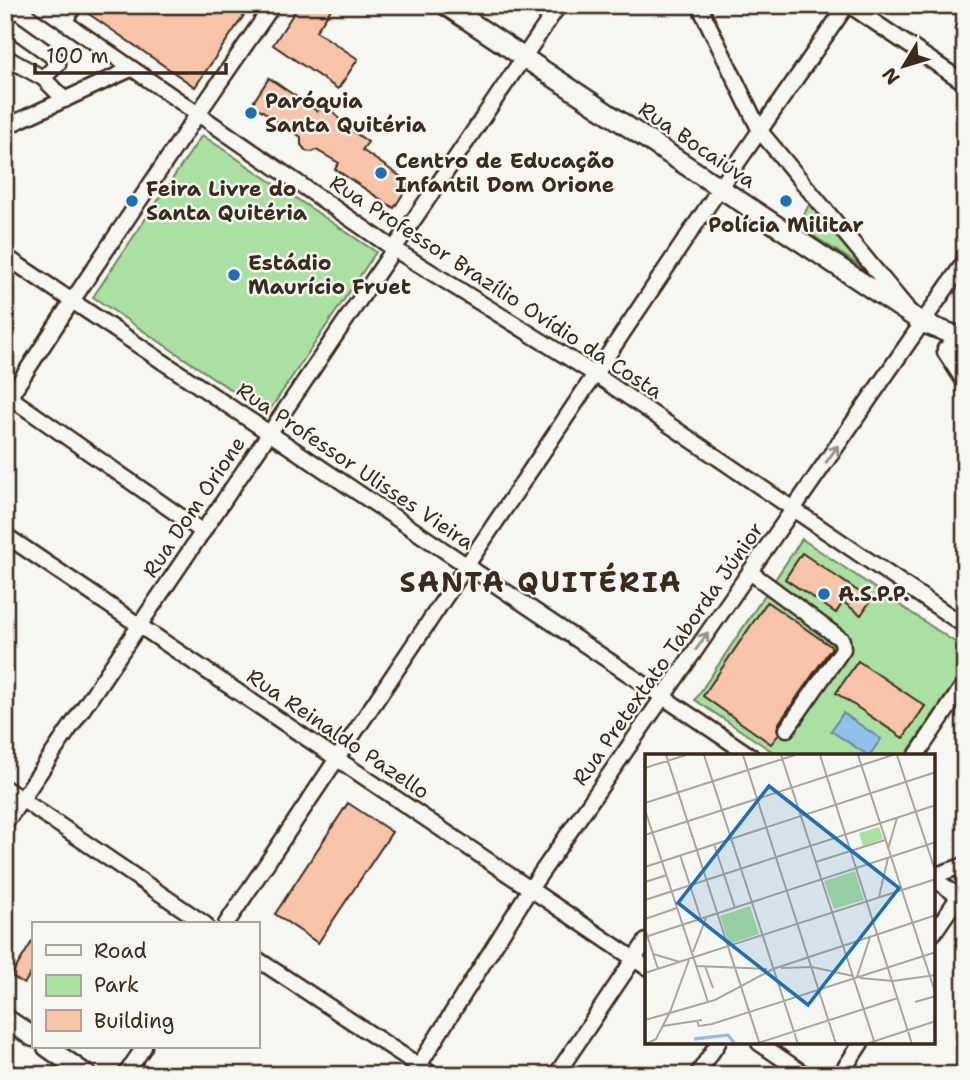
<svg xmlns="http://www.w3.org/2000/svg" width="970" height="1080" viewBox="0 0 970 1080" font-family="'Shantell Sans',sans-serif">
<rect width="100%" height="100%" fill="#f6f6f2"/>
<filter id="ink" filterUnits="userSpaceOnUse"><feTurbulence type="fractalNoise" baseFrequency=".0143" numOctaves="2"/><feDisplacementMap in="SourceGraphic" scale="14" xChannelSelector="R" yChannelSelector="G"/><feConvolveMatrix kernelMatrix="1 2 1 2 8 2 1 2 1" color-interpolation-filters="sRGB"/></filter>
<g filter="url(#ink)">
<!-- green -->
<path fill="#abe0a3" stroke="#738560" stroke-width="2" d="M202,135l174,117 -109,162 -174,-117z
M812,199l59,74 -73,-47z
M802,539l163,110v18l-60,89h-126l-84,-56z"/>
<!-- water -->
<path fill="#8fc1eb" stroke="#6d8599" stroke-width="2" d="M843,713l38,26 -12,17 -38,-25z"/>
<!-- building -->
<path fill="#f8c4a9" stroke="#3b2a1e" stroke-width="2" d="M85,5h166l-56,82 -112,-77z
M299,5h35l-18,26 42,28 -20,30 -65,-44z
M269,78l48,33 8,-4 6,2 13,16 24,17 -6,8 48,33 -16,25 -59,-39 4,-6 -23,-13 -4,2 -6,-1 -5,-6v-8l-49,-33z
M802,553l69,47 -10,15 -18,-13 -7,11 -51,-34z
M767,602l65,45 -53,76 -2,6 2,5 -8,10 -68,-48z
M858,661l67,45 -22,32 -67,-45z
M348,803l44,29 -74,111 -43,-29z
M33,940v30l-9,14 -13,-8z"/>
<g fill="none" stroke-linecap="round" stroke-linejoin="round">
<!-- minor casing -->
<g stroke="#3b2a1e" stroke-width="19">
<path id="minor" d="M40,5l354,244 202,126 369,251
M699,5l61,126 146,176
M849,5l116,78
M64,22l11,-17
M5,57l38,21 15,-14 -2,-5 -46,-33h-5
M43,78l22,22
M5,127l126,-58
M5,256l746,500
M948,355l4,-3 -1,-4 -3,-1 -3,2v3l20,31
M5,394l198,138
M5,404l67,-103 125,-186 76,-110
M5,535l641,432
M750,572l92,68 1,9 -56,80
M916,756l49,-73
M5,788l200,136
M5,824l554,-819
M933,876l32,-11
M933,878l32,23
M226,924l494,-736 127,-183
M933,934l26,-38
M257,959l176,116
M759,1043l47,32
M125,1075l19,-28
M413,1075l117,-186 435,-628
M556,1075l90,-134
M697,1075l21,-32
M840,1075l21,-32"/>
</g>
<!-- major casing -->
<g stroke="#3b2a1e" stroke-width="23">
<path id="major" d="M445,5l478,318 42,16
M5,1018l28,19
M47,1047l40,28"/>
</g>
<!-- minor -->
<use href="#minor" stroke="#f6f6f2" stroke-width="14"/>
<!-- major -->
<use href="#major" stroke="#f6f6f2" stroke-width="18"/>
</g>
<!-- one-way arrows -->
<defs><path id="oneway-shaft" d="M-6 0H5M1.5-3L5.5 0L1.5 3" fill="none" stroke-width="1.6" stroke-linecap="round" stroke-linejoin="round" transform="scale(1.75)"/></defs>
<g stroke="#989088">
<use href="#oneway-shaft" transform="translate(832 454) rotate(-55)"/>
<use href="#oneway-shaft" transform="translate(702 641) rotate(-55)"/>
</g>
</g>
<!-- markers -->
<g fill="#1f6fb2" stroke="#f6f6f2" stroke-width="2.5">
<circle cx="251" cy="113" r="7"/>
<circle cx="381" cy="173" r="7"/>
<circle cx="132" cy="201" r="7"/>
<circle cx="786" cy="201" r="7"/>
<circle cx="234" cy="275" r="7"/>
<circle cx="824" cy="594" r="7"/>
</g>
<g text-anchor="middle" stroke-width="5" stroke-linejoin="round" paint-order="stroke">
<!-- poi labels -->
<g font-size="21" font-weight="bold" fill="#3b2a1e" stroke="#f6f6f2" text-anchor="start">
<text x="265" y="108">Paróquia<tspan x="265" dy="24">Santa Quitéria</tspan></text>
<text x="395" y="168">Centro de Educação<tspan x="395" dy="24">Infantil Dom Orione</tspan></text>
<text x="146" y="196">Feira Livre do<tspan x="146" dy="24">Santa Quitéria</tspan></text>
<text x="786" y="232" text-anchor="middle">Polícia Militar</text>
<text x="248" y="270">Estádio<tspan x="248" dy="24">Maurício Fruet</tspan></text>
<text x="838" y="601">A.S.P.P.</text>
</g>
<!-- street labels -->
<g font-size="21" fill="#3b2a1e" stroke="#f6f6f2">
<text transform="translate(697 145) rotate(34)" y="7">Rua Bocaiúva</text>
<text transform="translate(496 287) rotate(33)" y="7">Rua Professor Brazílio Ovídio da Costa</text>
<text transform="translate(355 466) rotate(34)" y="7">Rua Professor Ulisses Vieira</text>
<text transform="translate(194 507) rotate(-56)" y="7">Rua Dom Orione</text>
<text transform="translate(668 654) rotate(-55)" y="7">Rua Pretextato Taborda Júnior</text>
<text transform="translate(338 734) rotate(34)" y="7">Rua Reinaldo Pazello</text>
</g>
<!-- district labels -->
<g font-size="28" font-weight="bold" letter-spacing="2" fill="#3b2a1e" stroke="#f6f6f2">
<text x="541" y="592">SANTA QUITÉRIA</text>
</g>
</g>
<!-- overview -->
<g transform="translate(645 754)">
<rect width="290" height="290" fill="#f6f6f2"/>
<path d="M234,73l4,12 -20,7 -4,-13zM210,117l9,29 -30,9 -10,-28zM105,152l9,28 -30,10 -9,-28z" fill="#abe0a3"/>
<path fill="none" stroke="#8fc1eb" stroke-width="3.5" d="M49,285l34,-4 7,9"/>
<path fill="none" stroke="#aba49d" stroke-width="2" d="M21,1l93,287M59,1l94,289M98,1l93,289M136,1l94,289M175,1l92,289M213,1l78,240M252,1l39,118M0,14l41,-13M0,49l150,-48M0,56l63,192M0,81l248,-80M69,90l21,64M243,95l9,-31M35,101l21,64M171,108l69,-22M0,113l291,-95M0,128l22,-7M234,143l9,-39M0,146l291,-95M0,165l32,-11M0,175l13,40M0,183l291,-95M48,198l13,-34M8,200l27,8M51,212l71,3M60,212l8,22M136,214l31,-1 41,9M0,219l291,-94M212,223l13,-40M215,224l33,3 43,-6M270,248l21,-6M25,258l19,-52M0,266l70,-20 58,-31 163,-54M52,267l2,5 13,-2 224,-72M18,272l39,-6M1,290l10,-5 14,-27M110,290l143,-46M221,290l70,-23"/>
<path fill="#1f6fb2" fill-opacity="0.15" stroke="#1f6fb2" stroke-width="3.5" d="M124,32l130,102 -91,117 -130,-102z"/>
<rect width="290" height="290" fill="none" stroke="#3b2a1e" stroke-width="3.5"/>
</g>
<!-- margin -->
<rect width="970" height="1080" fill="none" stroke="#f6f6f2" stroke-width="28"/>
<rect x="14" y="14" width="942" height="1052" fill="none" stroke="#3b2a1e" stroke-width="2.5" filter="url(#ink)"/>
<!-- legend -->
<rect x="32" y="922" width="228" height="126" fill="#f6f6f2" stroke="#aba49d" stroke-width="2"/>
<rect x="46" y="945" width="35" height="10" fill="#f6f6f2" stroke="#aba49d" stroke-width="2"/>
<text x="94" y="958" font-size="21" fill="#3b2a1e">Road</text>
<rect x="46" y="975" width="35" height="21" fill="#abe0a3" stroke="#aba49d" stroke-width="2"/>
<text x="94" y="992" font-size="21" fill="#3b2a1e">Park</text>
<rect x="46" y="1010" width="35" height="21" fill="#f8c4a9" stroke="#aba49d" stroke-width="2"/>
<text x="94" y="1028" font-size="21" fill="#3b2a1e">Building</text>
<!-- north arrow -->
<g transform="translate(904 66) rotate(232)" stroke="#f6f6f2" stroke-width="5" paint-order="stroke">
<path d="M0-5L12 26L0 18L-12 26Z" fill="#3b2a1e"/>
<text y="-10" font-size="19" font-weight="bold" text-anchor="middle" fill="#3b2a1e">N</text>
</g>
<!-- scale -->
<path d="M35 63v10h191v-10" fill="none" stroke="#3b2a1e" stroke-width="3.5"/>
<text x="46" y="63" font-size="21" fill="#3b2a1e" stroke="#f6f6f2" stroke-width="5" paint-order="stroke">100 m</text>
</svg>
